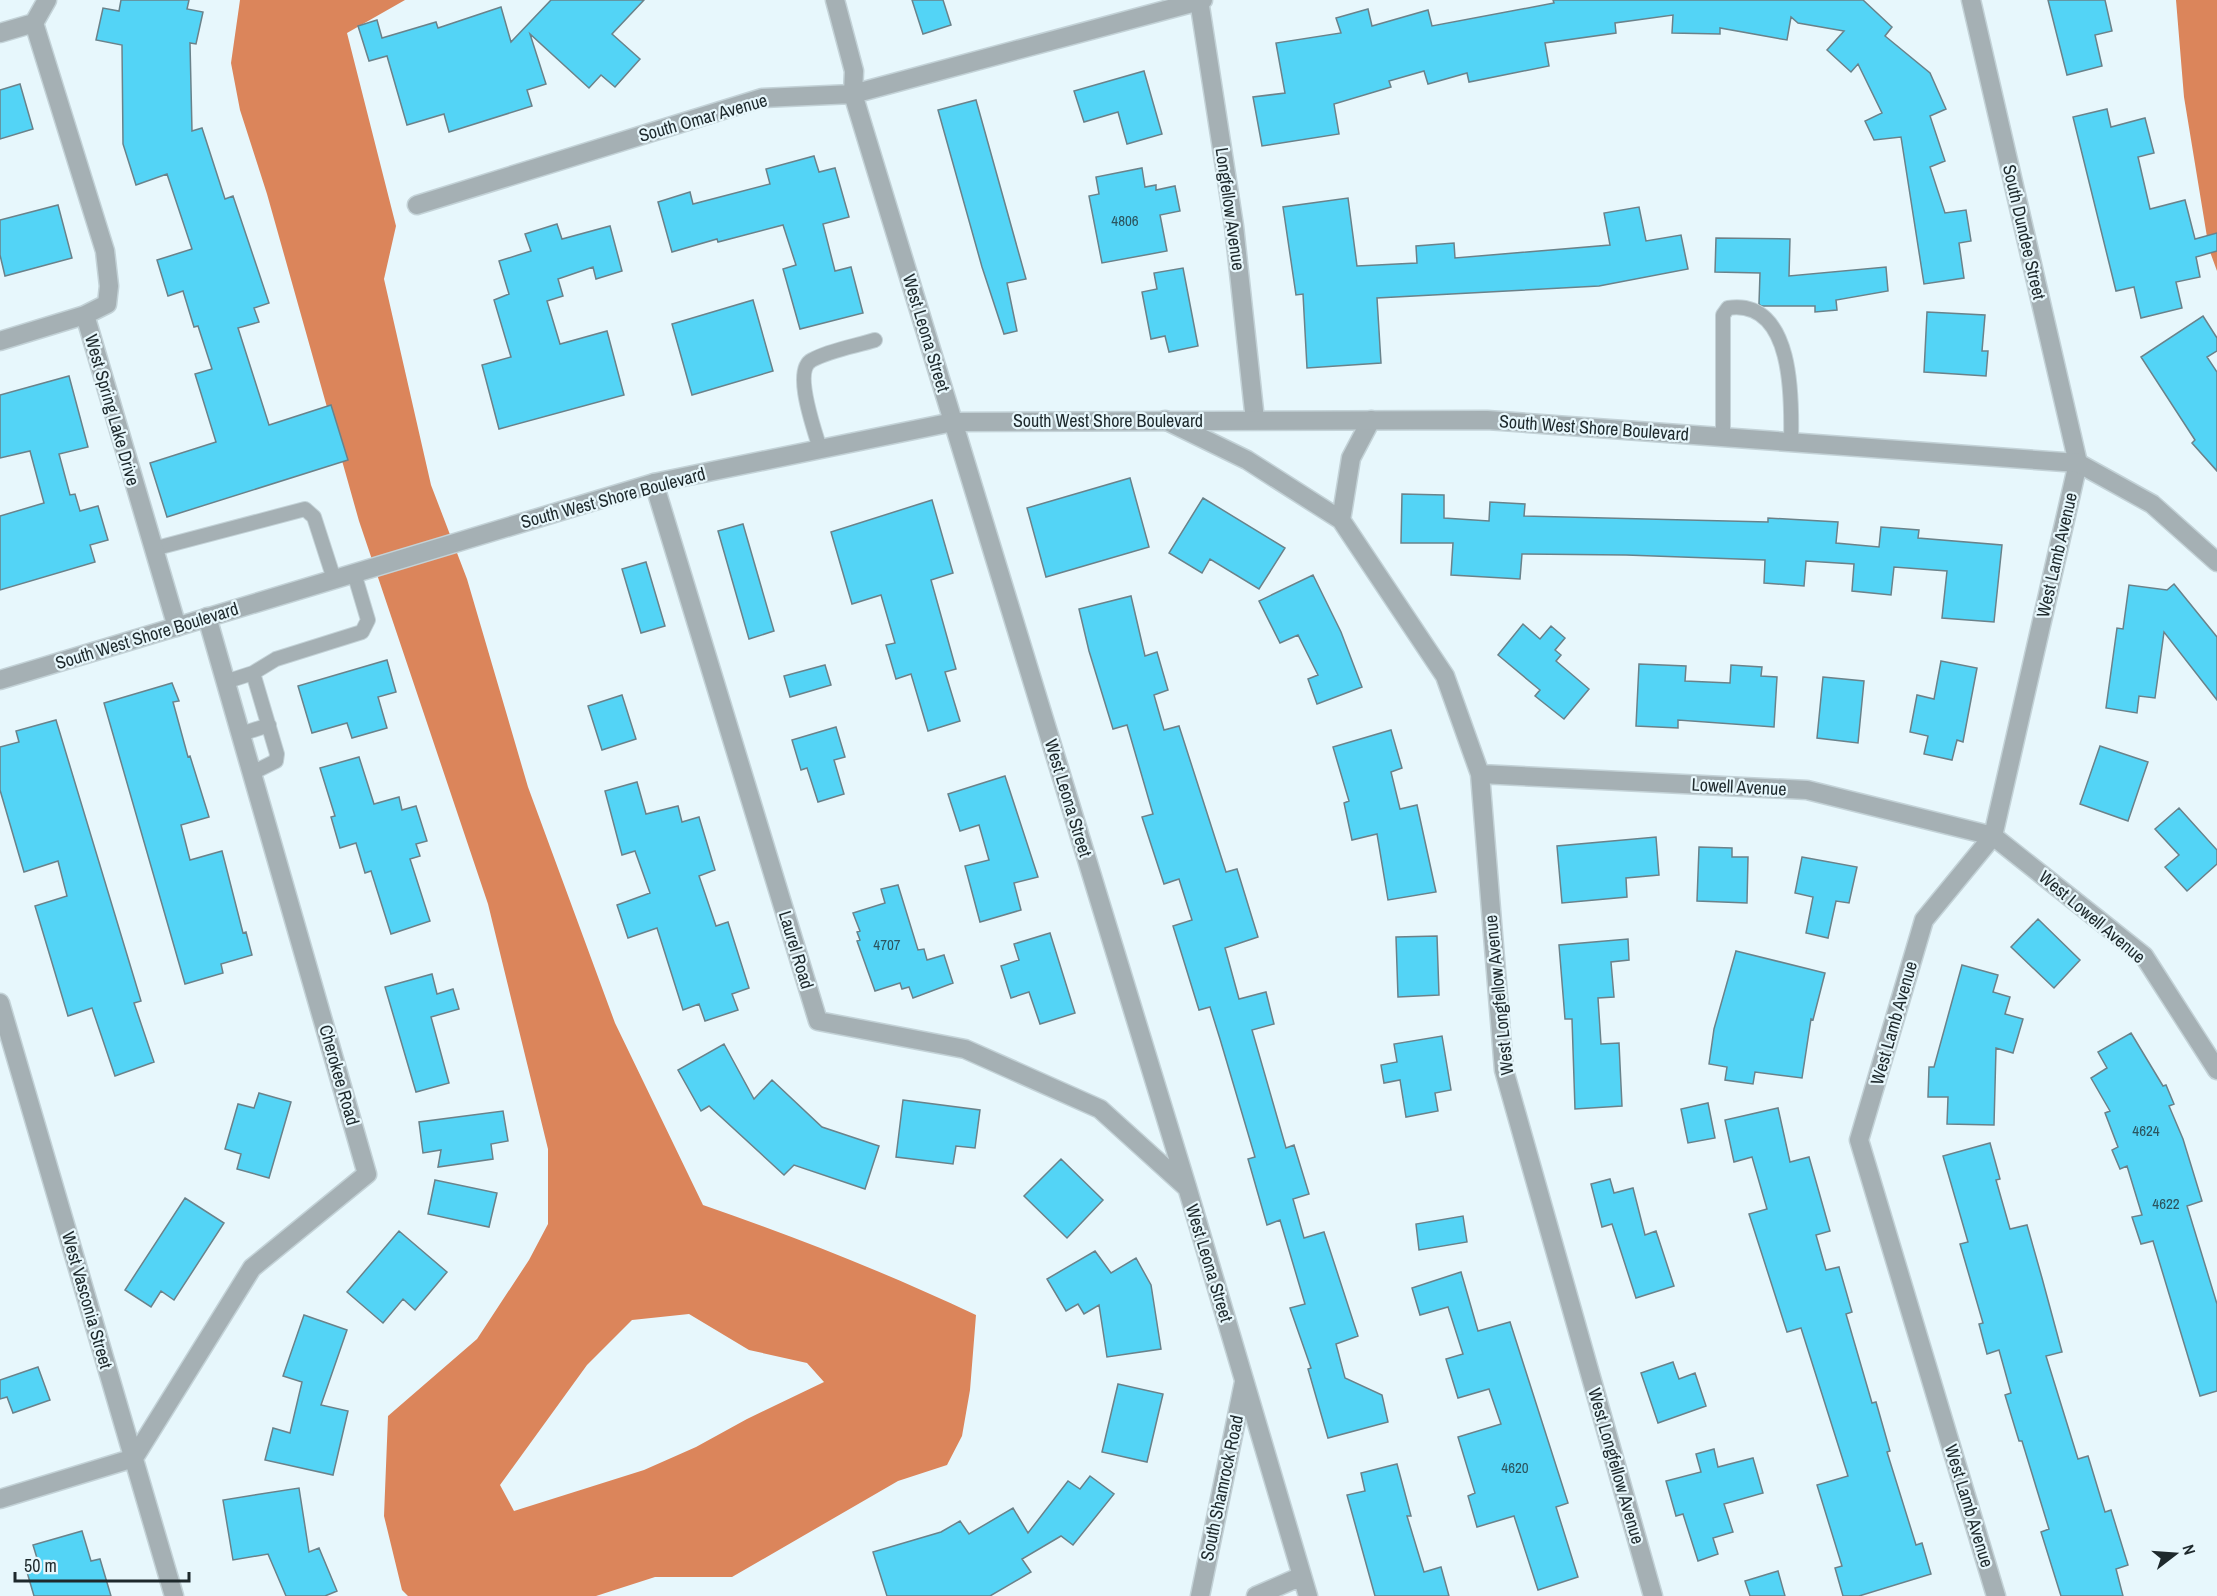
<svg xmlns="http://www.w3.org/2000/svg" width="2217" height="1596" viewBox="0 0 2217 1596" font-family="'Archivo Narrow',sans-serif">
<rect width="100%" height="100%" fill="#e7f7fc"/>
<!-- water -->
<path fill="#db855b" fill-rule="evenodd" d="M240,0h165l-58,33 49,193 -12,53 47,206 36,94 61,208 87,236 88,182c93,32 184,68 273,110l-6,75 -8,46 -15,29 -49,16 -166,96h-77l-59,19h-188l-6,-6 -18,-74 4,-100 89,-77 52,-79 19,-36v-75l-60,-245 -129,-383 -92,-327 -27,-84 -9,-47zM689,1314l60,36 58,13 17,19 -77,37 -51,28 -52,23 -130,41 -14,-26 87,-120 45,-45z
M2176,0h41v271l-8,-22 -25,-152z"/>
<!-- building -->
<path fill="#53d4f6" stroke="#6a828a" stroke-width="1.5" d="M121,0h68l-2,9 16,3 -7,32 -6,-1 2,88 10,-3 23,71 8,-3 36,107 -15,5 5,14 -21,6 31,97 62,-20 17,55 -181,57 -17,-54 66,-21 -21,-68 17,-5 -14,-43 -4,1 -11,-36 -15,5 -11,-36 35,-11 -25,-75 -31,11 -13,-41 -1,-99 -26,-5 7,-32 16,3z
M551,0h93l-32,34 28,25 -25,28 -14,-12 -12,13 -59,-54 16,50 -19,6 5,16 -83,26 -5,-18 -37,11 -20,-69 -18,5 -11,-35 19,-6 5,18 54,-16 2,6 63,-21 10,35z
M912,0h31l8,25 -28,9z
M1553,0h310l29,27 -7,9 45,37 16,36 -16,7 15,45 -15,6 15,46 21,-3 5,31 -12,2 5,35 -40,6 -23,-147 -27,3 -9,-19 17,-8 -24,-49 -7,8 -24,-22 17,-19 -46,-8 -7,-6 -4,23 -67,-12v6l-48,-1 1,-18 -58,8 1,10 -71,10 4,23 -80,16 -2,-9 -39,11 -4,-13 -35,10 2,6 -57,17 5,30 -77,12 -9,-49 32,-4 -9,-50 65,-10 -5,-15 32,-9 4,17 56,-16 4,16 122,-23z
M2048,0h57l7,31 -17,4 7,31 -35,9z
M1144,71l18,63 -35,10 -9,-32 -34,10 -10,-31z
M20,84l13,45 -33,10v-49z
M976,100l50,179 -19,4 10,48 -13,3 -22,-67 -44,-157z
M2107,109l4,18 34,-9 9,35 -16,4 12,52 35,-9 10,39 22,-6v18l-21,6 4,20 -24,5 6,26 -41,10 -7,-31 -18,4 -43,-174z
M814,156l5,16 16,-4 14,49 -26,7 12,47 16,-4 12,46 -63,16 -17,-60 13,-4 -13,-40 -65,17 -1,-3 -45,13 -14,-50 32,-10 3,12 77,-20 -4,-15z
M1142,168l3,19 11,-2v5l19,-4 5,25 -20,4 7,36 -65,12 -13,-67 10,-2 -3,-17z
M1348,198l9,68 60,-3 -1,-17 38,-3 1,15 155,-13 -6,-32 35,-6 7,34 35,-6 7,34 -89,17 -222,12 4,65 -74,5 -4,-74 -7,1 -13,-88z
M58,205l14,53 -67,18 -5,-21v-35z
M557,224l5,15 48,-13 12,45 -26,8 -3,-12 -35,12 5,17 -16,5 13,43 47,-13 17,64 -125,34 -17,-64 29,-8 -17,-57 15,-6 -10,-33 32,-10 -6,-17z
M1716,238l74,1 -1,37 97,-9 2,24 -52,9 1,10 -22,2v-6h-54l-2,-2 1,-31 -45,-1z
M1183,268l15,78 -29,6 -4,-16 -14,3 -9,-47 15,-3 -3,-16z
M753,300l20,71 -81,24 -20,-71z
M1927,312l58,3 -3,36h6l-2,25 -62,-4z
M2203,316l14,22v13l-10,6 10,15v99l-25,-28 3,-3 -54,-83z
M69,376l19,71 -29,7 11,41 5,-1 5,17 18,-5 10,34 -18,5 5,17 -95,28v-74l44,-13 -14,-52 -30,7v-63z
M1130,478l19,69 -103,30 -19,-69z
M1402,494l42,1v23l45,3 1,-19 35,2 -1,12 244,6v-4l70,4 -2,21 43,4 2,-20 38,3 -1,8 84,7 -8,77 -52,-4 5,-47 -53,-4 -3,28 -39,-4 2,-27 -48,-3 -2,25 -40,-3 1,-23 -139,-5 -104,-1 -2,25 -69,-4 2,-32h-52z
M1203,498l82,50 -26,41 -49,-30 -8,14 -33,-20z
M932,500l21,73 -22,7 25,89 -11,3 15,49 -32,10 -17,-57 -15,5 -10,-34 9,-2 -14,-48 -29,9 -21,-72z
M743,524l31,107 -25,8 -31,-108z
M646,562l19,64 -24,7 -19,-64z
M1313,575l28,57 21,55 -45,17 -9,-25 10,-4 -20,-40 -18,8 -21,-42z
M2174,584l43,53v63l-53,-68 -9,66 -16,-2 -2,17 -31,-5 11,-80 6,1 6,-44 38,5z
M1131,596l14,60 12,-4 11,38 -14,5 10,35 15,-4 47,146 11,-3 21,68 -33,11 14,51 27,-7 8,32 -22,6 34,118 8,-3 15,49 -16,5 11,39 20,-6 34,104 -22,8 9,34 37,17 6,27 -60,16 -20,-69 3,-1 -21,-60 15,-4 -25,-84 -13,5 -19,-66 7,-2 -35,-118 -10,-32 -11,3 -26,-84 19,-6 -13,-41 -15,5 -22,-67 11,-3 -26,-89 -14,4 -24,-78 -10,-42z
M1523,624l17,15 11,-13 14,12 -10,12 6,5 -5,6 33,28 -25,30 -29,-23 5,-6 -42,-35z
M387,660l9,32 -18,5 9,31 -35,10 -5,-15 -35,10 -14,-47z
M1941,661l36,7 -14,74 -6,-2 -5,20 -28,-6 4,-18 -18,-4 7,-37 17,4z
M1639,664l47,2 -1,15 45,2 1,-18 31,2 -1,9 16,1 -3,50 -96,-7v8l-42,-2z
M825,665l6,20 -41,12 -6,-21z
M1823,677l41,4 -6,62 -41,-5z
M172,683l7,18 -6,1 15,55 2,-1 19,61 -28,8 9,35 32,-9 21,82 3,-1 6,23 -31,9 2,9 -38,11 -81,-281z
M622,695l14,44 -34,11 -14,-44z
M56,720l85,281 -7,2 20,59 -39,14 -23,-68 -24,8 -33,-110 32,-10 -9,-35 -34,11 -24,-82v-43l19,-5 -3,-11z
M836,727l9,30 -11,3 10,34 -26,8 -11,-34 -6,2 -9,-30z
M1391,730l11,38 -11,4 9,37 17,-4 19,87 -48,8 -11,-66 -25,6 -8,-37 5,-2 -16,-54z
M2100,746l48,16 -20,59 -48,-17z
M359,757l15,47 25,-7 3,13 14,-4 11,35 -11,3 4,12 -10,3 20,62 -39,13 -20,-63 -6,2 -9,-30 -16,5 -9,-31 4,-1 -15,-48z
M1005,776l33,101 -24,6 7,27 -41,12 -15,-56 24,-6 -10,-35 -19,6 -12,-37z
M637,782l9,32 32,-8 4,16 17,-5 16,53 -16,6 17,50 12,-4 21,66 -17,6 6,16 -33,11 -6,-17 -16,6 -26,-82 -29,10 -11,-33 33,-12 -15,-42 -13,4 -17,-64z
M2179,808l38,42v14l-30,27 -22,-24 14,-12 -24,-26z
M1656,837l3,38 -33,3 1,19 -65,6 -5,-57z
M1699,847l33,1v9h16l-1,46 -50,-2z
M1802,857l55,10 -8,36 -13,-2 -8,37 -22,-5 7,-36 -18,-4z
M898,885l20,65 6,-1 3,11 17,-5 9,28 -40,15 -4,-11 -7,2 -2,-6 -25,8 -18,-50 3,-1 -3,-8 3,-1 -7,-18 32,-10 -4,-14z
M2038,919l42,41 -26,28 -43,-41z
M1050,933l25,80 -35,11 -11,-32 -18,6 -10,-32 18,-6 -5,-16z
M1437,936l2,59 -41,2 -2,-60z
M1628,939l1,21 -18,2 3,35 -16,1 3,46 18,-1 3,63 -47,3 -3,-90h-7l-6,-74z
M1736,951l89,22 -12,47 -2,-1 -9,59 -47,-6 -2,12 -28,-4 2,-13 -18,-3 5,-35z
M1962,965l36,10 -5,17 17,5 -5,17 18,5 -10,34 -17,-5 -2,77 -47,-1 1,-27h-20l1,-30h5z
M432,974l5,20 16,-5 6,20 -28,8 18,66 -33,9 -31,-105z
M2131,1033l32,53 3,-1 8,19 -5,2 14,33 19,62 -15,5 30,98v87l-17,5 -47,-155 -12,3 -9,-27 10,-2 -15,-49 -7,3 -8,-19 6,-3 -13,-34 5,-2 -19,-33 16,-10 -9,-16z
M1442,1036l9,54 -16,3 3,18 -32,6 -6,-37 -16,3 -3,-18 16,-3 -3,-18z
M724,1044l30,55 18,-19 50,47 57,19 -14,43 -71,-24 -10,10 -75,-69 -8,5 -23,-41z
M259,1093l32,9 -22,76 -32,-9 4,-15 -16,-5 13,-45 16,4z
M903,1100l77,10 -5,38 -19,-2 -3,18 -57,-7z
M1708,1103l7,35 -27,5 -7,-34z
M1778,1108l12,54 19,-5 21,74 -14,4 10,35 13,-3 13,45 -6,2 26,89 4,-1 14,49 -3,1 29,93 6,-2 9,31 -72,22h-16l-8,-28 7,-2 -25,-81 31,-9 -47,-148 -14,4 -38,-118 18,-5 -15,-52 -18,5 -9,-42z
M503,1111l5,30 -17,3 2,15 -55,8 3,-17 -18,3 -4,-31z
M1990,1143l10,36 -4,1 14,49 17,-4 15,53 20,74 -16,4 32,103 10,-3 17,56 6,-2 17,55 -12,4 7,27h-62l-20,-64 8,-3 -27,-88h-3l-14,-46 6,-2 -12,-43 -12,4 -8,-30 4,-1 -23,-79 8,-2 -25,-86z
M1061,1159l42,41 -36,38 -43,-42z
M1610,1179l4,14 19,-5 12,47 11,-4 18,55 -38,12 -24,-74 -10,3 -11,-43z
M435,1180l62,13 -8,34 -61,-13z
M185,1198l39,25 -50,77 -13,-9 -10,16 -26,-17z
M1463,1216l4,26 -48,8 -3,-26z
M399,1231l48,41 -32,38 -12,-11 -20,24 -36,-31z
M1095,1251l16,22 25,-15 15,27 10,64 -54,8 -8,-52 -15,9 -6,-10 -12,7 -19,-32z
M1461,1272l17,59 32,-9 58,181 -12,4 22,70 -40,13 -24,-74 -37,11 -9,-31 7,-3 -17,-56 43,-13 -12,-35 -31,9 -12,-39 17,-5 -15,-47 -28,8 -8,-27z
M304,1315l43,15 -26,75 27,6 -15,64 -68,-15 8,-32 17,5 12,-51 -19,-6z
M1673,1362l6,17 16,-6 11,33 -48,17 -17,-50z
M38,1367l12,33 -37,13 -6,-16 -7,2v-19z
M1118,1384l45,10 -16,68 -45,-10z
M1714,1449l4,18 35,-9 10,35 -39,11 9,28 -20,6 5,16 -20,7 -15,-47 -7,2 -10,-35 35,-9 -5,-18z
M1397,1464l14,52h-4l17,56 17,-5 8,29h-74l-28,-101 18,-4 -4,-18z
M1090,1476l24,18 -41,51 -12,-9 -39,23 9,13 -41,24h-103l-14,-44 68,-20 19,-11 9,13 44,-26 15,25 40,-52 12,8z
M299,1488l10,64 10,-4 18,43 -12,5h-39l-18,-42 -35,6 -10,-60z
M82,1531l9,30 9,-2 11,37h-77l-7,-24 13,-4 -7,-23z
M1778,1571l7,25h-35l-5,-15z"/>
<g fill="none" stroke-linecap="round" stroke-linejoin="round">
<!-- service casing -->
<g stroke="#c3d2d7" stroke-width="16">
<path id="service" d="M1723,437v-122l5,-7c66,-10 64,92 63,134
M820,449c-5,-18 -28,-79 -8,-89 18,-10 44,-14 63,-20
M153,549l152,-40 9,8 20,62
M225,682l28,-9 23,-14 86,-27 6,-12 -14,-47
M241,734l28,-9
M252,773l24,-12 1,-7 -24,-81"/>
</g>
<!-- minor casing -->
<g stroke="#c3d2d7" stroke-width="21">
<path id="minor" d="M835,0l19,71 -1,23 334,1093 121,409
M1199,0l35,226 21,194
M1971,0l107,463 -85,373 -69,84 -65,220 137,456
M0,33l34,-10
M417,205l345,-107 91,-4 350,-94
M85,315l92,312
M0,341l85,-26 22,-11 2,-18 -4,-35 -71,-228 13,-23
M1165,420l82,40 94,60 104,156 35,98 24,296 149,526
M654,483l164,538 147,28 135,60 85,77
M1341,520l10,-62 20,-38
M1480,774l327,16 186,46 151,120 73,114
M0,1003l174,593
M0,1499l134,-41 118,-190 115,-94 -160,-557
M1200,1596l44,-214
M1256,1596l46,-20"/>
</g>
<!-- tertiary casing -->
<g stroke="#c3d2d7" stroke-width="21">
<path id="tertiary" d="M0,680l654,-197 299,-61 534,-2 591,43 74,41 65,58"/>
</g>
<!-- service -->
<use href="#service" stroke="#a5b0b4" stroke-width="14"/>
<!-- minor -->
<use href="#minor" stroke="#a5b0b4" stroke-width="18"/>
<!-- tertiary -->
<use href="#tertiary" stroke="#a5b0b4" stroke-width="18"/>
</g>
<g text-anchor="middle" stroke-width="4.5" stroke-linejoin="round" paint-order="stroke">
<!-- number labels -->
<g font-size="15" fill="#2b545e">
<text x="1125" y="226">4806</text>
<text x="887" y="950">4707</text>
<text x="2146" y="1136">4624</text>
<text x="2166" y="1209">4622</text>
<text x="1515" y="1473">4620</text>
</g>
<!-- street labels -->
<g font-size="18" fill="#1e292c" stroke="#e7f7fc">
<text transform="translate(703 118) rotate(-16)" y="6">South Omar Avenue</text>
<text transform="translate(1230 209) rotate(82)" y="6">Longfellow Avenue</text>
<text transform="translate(2024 232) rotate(77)" y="6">South Dundee Street</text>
<text transform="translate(926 333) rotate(73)" y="6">West Leona Street</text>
<text transform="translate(112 410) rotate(74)" y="6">West Spring Lake Drive</text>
<text x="1108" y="427">South West Shore Boulevard</text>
<text transform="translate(1594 428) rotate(4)" y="6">South West Shore Boulevard</text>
<text transform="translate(613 498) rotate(-15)" y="6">South West Shore Boulevard</text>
<text transform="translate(2057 555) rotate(-77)" y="6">West Lamb Avenue</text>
<text transform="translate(147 636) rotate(-17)" y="6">South West Shore Boulevard</text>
<text transform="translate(1739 787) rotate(3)" y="6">Lowell Avenue</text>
<text transform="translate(1068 798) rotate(73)" y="6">West Leona Street</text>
<text transform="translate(2092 917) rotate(40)" y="6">West Lowell Avenue</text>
<text transform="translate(796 950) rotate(73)" y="6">Laurel Road</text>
<text transform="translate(1499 995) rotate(-96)" y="6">West Longfellow Avenue</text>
<text transform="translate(1894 1023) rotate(-74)" y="6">West Lamb Avenue</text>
<text transform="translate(339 1075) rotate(74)" y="6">Cherokee Road</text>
<text transform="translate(1209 1263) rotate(73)" y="6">West Leona Street</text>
<text transform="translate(87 1300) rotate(74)" y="6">West Vasconia Street</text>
<text transform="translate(1616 1466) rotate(74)" y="6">West Longfellow Avenue</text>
<text transform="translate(1222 1488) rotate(-78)" y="6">South Shamrock Road</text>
<text transform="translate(1969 1506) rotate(73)" y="6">West Lamb Avenue</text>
</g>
</g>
<!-- north arrow -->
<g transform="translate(2175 1554) rotate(73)" stroke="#e7f7fc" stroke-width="4.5" paint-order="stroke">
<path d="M0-4.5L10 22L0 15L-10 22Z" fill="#1e292c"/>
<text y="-9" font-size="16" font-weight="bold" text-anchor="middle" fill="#1e292c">N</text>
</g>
<!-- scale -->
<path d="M15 1572v9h174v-9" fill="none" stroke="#1e292c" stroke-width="3"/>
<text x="24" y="1572" font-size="18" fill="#1e292c" stroke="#e7f7fc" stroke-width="4.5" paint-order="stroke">50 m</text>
</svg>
